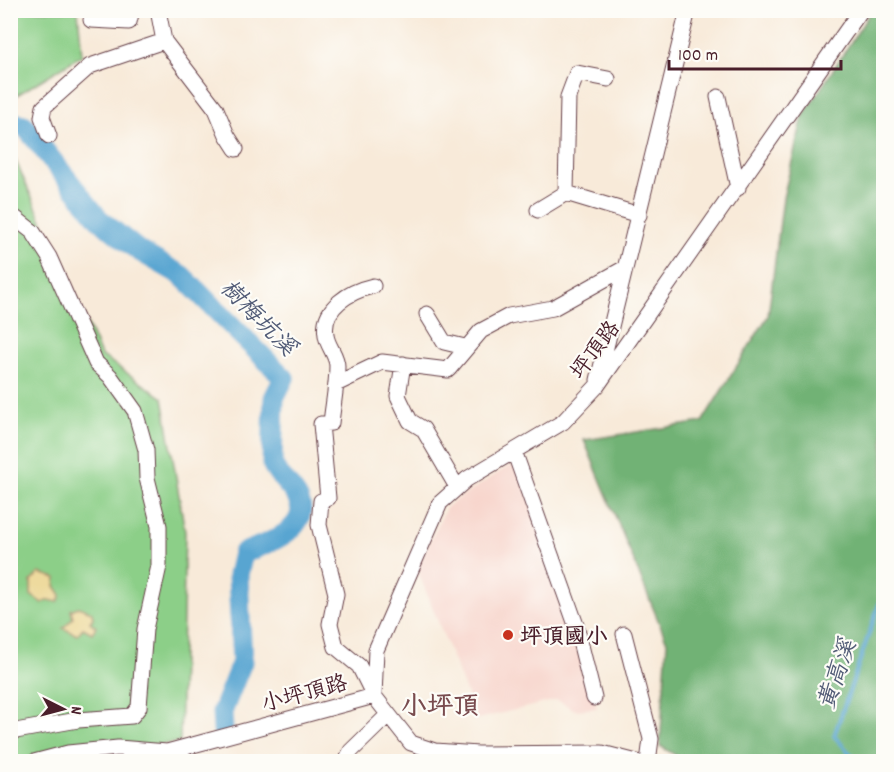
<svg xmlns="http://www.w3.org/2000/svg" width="894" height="772" viewBox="0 0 894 772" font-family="Dekko,'LXGW WenKai TC',sans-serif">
<rect width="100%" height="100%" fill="#fdfcf7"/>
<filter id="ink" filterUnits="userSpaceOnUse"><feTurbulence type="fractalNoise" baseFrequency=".0167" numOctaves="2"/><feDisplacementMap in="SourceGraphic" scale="12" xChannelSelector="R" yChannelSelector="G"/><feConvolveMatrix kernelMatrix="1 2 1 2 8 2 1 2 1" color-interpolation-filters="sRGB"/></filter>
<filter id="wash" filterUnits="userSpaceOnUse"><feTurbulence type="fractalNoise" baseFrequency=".008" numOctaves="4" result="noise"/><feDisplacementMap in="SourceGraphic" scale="24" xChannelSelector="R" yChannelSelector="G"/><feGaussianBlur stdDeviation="1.35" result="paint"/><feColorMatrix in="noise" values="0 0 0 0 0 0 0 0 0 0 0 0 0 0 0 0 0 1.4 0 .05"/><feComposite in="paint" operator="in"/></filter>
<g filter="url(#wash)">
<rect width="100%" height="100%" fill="#f8ead9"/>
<!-- built -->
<path fill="#f7d1c8" d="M517,461l80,247 -22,2 -18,-10 -80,19 -60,-150 30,-63z"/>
<!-- green -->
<path fill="#8ccf88" stroke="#6b775a" stroke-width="1.5" d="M11,10l67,1 4,44 -71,44z
M11,150l90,205 62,43 22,134 -5,210 -147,19h-22z"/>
<!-- forest -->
<path fill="#71b274" stroke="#5e6850" stroke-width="1.5" d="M871,11h13l-1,750h-198l-25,-15 7,-104 -83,-202 118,-18 66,-106 15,-118 20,-82z"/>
<!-- sand -->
<path fill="#eeda9e" stroke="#9c7c64" stroke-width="1.5" d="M39,573l17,5 -1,8 6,9 -3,7 -9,-2 -7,3 -11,-8v-14z
M78,607l14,5 1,6 -3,4 6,5 -4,6 -9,-5 -6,7 -14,-7 10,-10 -2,-8z"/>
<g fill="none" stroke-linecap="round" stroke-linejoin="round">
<!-- stream -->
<path stroke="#59a5d1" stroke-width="4" d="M858,762l-24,-26 50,-146"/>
<!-- river -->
<path stroke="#59a5d1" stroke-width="21" d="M10,122l14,3 75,94 40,32 42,24 103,103 -10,20 -2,65c5,13 18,22 25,34 18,31 -32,48 -54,56l-5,22 4,87 -20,50 1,18"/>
</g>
</g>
<g filter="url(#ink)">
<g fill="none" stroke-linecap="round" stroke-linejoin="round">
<!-- minor casing -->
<g stroke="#643d45" stroke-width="17">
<path id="minor" d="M158,10l6,31 52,68 11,26 9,14
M91,20l38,2 3,-12
M608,79l-31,-6 -9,24 -2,96 73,22
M718,97l20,91
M49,136l-7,-19 2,-10 46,-41 74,-25
M538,210l28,-17
M10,214l23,18 16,25 47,106 14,13 25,35 11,39 1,28 12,48v40l-14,63 -6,78 -7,9 -54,4 -68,12
M373,286c-22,5 -52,21 -47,49 1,11 11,20 11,31 0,19 -4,38 -6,57l-10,1 7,74 -7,3 -2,24 17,69 -6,30 6,23 23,19 15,30 37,47 24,8 43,3 124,-1 35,9
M427,314l17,28 21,5
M403,364l-5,32 12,25 13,8 34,58
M598,380l90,-370
M336,384l46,-22 66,8 33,-39 28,-15 44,-8 72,-40
M514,451l62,174 18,73
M624,634l27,105 -3,23
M374,696l2,-46 64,-147 27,-24 96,-57 34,-36 264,-376
M34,762l34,-9 50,-5 49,4 207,-56
M345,762l6,-11 37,-36"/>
</g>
<!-- minor -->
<use href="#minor" stroke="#fff" stroke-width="15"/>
</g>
</g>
<!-- markers -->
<circle fill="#c8321e" stroke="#fdfcf7" stroke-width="2" cx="508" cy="635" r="6"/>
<g text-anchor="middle" stroke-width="4.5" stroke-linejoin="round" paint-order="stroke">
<!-- street labels -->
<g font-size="22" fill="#4a1f2b" stroke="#fdfcf7">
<text transform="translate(594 349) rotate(-53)" y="8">坪頂路</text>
<text transform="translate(304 692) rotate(-15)" y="8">小坪頂路</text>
</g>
<!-- poi labels -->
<g font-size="22" font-weight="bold" fill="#4a1f2b" stroke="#fdfcf7" text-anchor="start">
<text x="520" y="643">坪頂國小</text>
</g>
<!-- water labels -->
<g font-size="24" font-style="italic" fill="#515b76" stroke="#fdfcf7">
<text transform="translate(259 317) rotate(45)" y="8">樹梅坑溪</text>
<text transform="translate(836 674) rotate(-71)" y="8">黃高溪</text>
</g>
<!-- quarter labels -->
<g font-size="26" font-weight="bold" fill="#794b4e" stroke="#fdfcf7">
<text x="440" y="714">小坪頂</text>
</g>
</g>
<!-- margin -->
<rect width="894" height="772" fill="none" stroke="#fdfcf7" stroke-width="36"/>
<!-- north arrow -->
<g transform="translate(63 709) rotate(96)" stroke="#fdfcf7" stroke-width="4.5" paint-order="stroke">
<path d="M0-4.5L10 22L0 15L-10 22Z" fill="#4a1f2b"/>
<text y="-9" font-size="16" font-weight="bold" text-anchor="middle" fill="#4a1f2b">N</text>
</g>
<!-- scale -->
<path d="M669 60v9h172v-9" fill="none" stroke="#4a1f2b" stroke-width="3"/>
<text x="678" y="60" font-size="18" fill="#4a1f2b" stroke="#fdfcf7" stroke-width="4.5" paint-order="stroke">100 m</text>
</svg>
